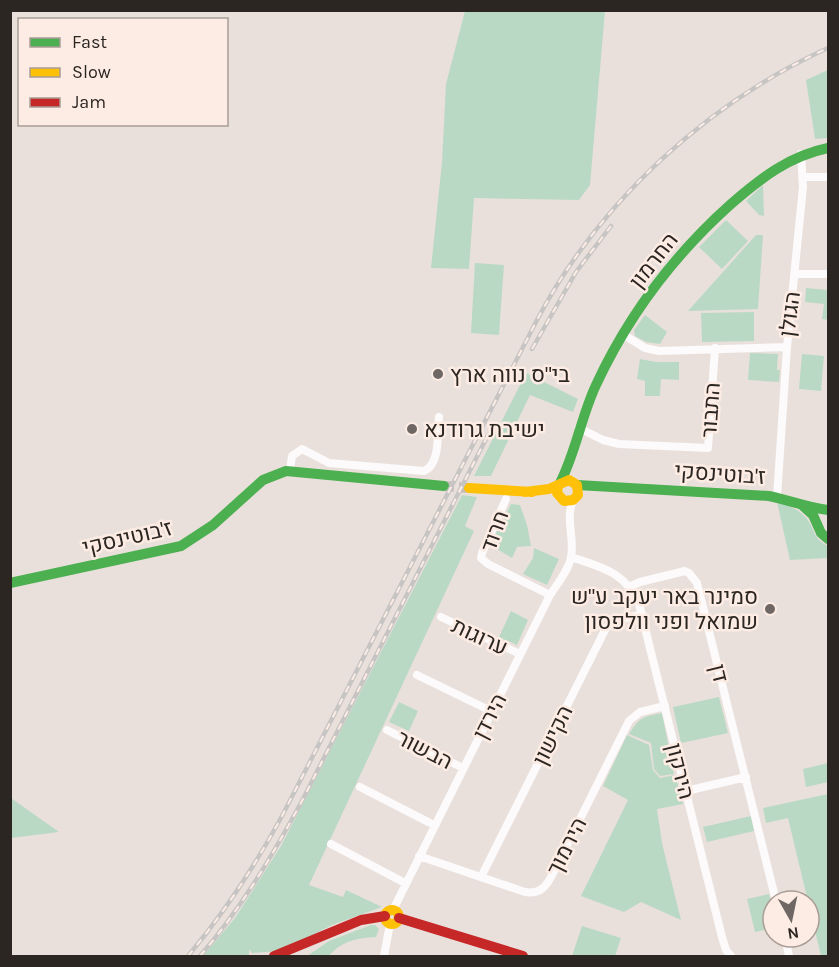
<svg xmlns="http://www.w3.org/2000/svg" width="839" height="967" viewBox="0 0 839 967" font-family="Karla,Heebo,sans-serif">
<rect width="100%" height="100%" fill="#e9e0dc"/>
<!-- green -->
<path fill="#bad9c5" d="M465,11h140l-15,174 -11,15 -105,-2 -5,71 -38,-1 11,-106 4,-78z
M828,70v68l-13,1 -9,-59z
M763,185l1,31 -5,-1 -13,-14z
M726,220l22,21 -26,28 -23,-22z
M756,235h7l-5,74 -70,2z
M475,263l29,2 -5,70 -28,-2z
M806,288l22,2v30l-6,-1 2,-15 -19,-2z
M754,312v29l-52,1 -1,-29z
M645,315l22,17 -7,12 -14,-2 -11,-6 -1,-6z
M750,353l28,1 -1,16h3l-1,12 -31,-2z
M802,354l22,2 -3,35 -22,-2z
M640,359l16,3h23v18l-18,-1 -1,17h-15v-15l-8,-2z
M526,373l52,26 -5,13 -43,-17 -39,81h-17z
M462,495l15,2 -12,29 9,5 -165,354 34,12 3,-7 36,17 -50,18 -50,26 -30,2 -3,-4v7h-46l32,-38 46,-72z
M777,502c11,3 23,8 30,17 9,12 5,19 21,27v12l-38,2z
M511,504l9,1 7,20 4,21 -14,1 -5,11 -22,-13z
M534,548l25,11 -12,26 -24,-11 10,-16z
M511,611l17,9 -11,25 -18,-8z
M719,697l9,36 -47,10 -8,-36z
M399,702l19,9 -9,20 -20,-9z
M662,713l12,61 -14,2 -6,-7 -3,-26 -22,-9c11,-17 13,-17 33,-21z
M627,735l22,10 4,25 7,8 15,-3 8,29 -26,5 5,34 19,77 -40,-18 -17,10 -43,-16 47,-96 -25,-14z
M828,763v19l-22,5 -3,-18z
M828,794v162h-7l-33,-138 -22,5 -3,-15z
M11,798l48,34 -48,6z
M751,816l3,15 -47,11 -4,-15z
M769,894l4,18v16l-18,4 -8,-33z
M371,925h4l4,4 -3,8c-18,1 -35,4 -47,19h-22l22,-15z
M582,926l39,12 -6,18h-43z"/>
<g fill="none" stroke-linecap="round" stroke-linejoin="round">
<!-- secondary-tunnel -->
<path stroke="#c3bbb7" stroke-width="10" stroke-dasharray="10 5" stroke-linecap="butt" d="M444,486l25,2"/>
<!-- street -->
<path stroke="#fcfafa" stroke-width="8" d="M804,177h24
M795,274h33
M624,335l21,13 14,3 128,-4
M579,428l24,12 16,4 89,4 7,-100
M290,470l2,-14 10,-7 27,14 95,8c17,-7 13,-39 15,-54
M777,497l10,-150 16,-160 -2,-33
M506,499l-24,54 -1,5 7,6 62,31
M571,557c30,10 55,15 68,47l83,333 4,13 5,6
M631,586l9,-4 45,-11 4,2 8,10 79,318
M441,617l79,37
M417,675l74,36
M387,730l76,38
M360,787l74,38
M686,791l60,-14
M331,844l74,39
M419,856l106,36c13,2 19,-3 25,-13l79,-158 11,-9 25,-6
M481,877l125,-249 9,-7 27,-7
M393,910l157,-315c7,-11 19,-25 21,-38 4,-19 -6,-37 2,-57
M785,937l4,19
M384,956l6,-32"/>
<!-- fast -->
<path stroke="#4caf50" stroke-width="10" d="M560,483c16,-31 21,-66 36,-98 32,-69 78,-130 135,-181 30,-26 58,-48 97,-56
M577,485l192,11c20,4 39,12 59,14
M802,505l11,10 8,18 7,6
M10,583l171,-37 32,-21 50,-45 23,-9 158,15"/>
<!-- slow -->
<path stroke="#ffc107" stroke-width="10" d="M469,488l63,4
M525,492l24,-3 20,-9 8,5 1,10 -5,5 -9,1 -7,-8 1,-7
M385 917a7 7 0 1 1 14 0a7 7 0 1 1-14 0Z"/>
<!-- jam -->
<path stroke="#c62828" stroke-width="10" d="M399,918l124,38
M274,956l87,-36 24,-4"/>
<!-- rail casing -->
<g stroke="#c7c5c4" stroke-width="4.5">
<path id="rail" d="M532,349l44,-77 35,-46
M188,956c36,-43 67,-90 94,-140l255,-496c62,-118 170,-217 291,-272
M200,956c41,-47 72,-100 102,-155l186,-366"/>
</g>
<!-- rail -->
<use href="#rail" stroke="#fdece3" stroke-width="2" stroke-dasharray="7" stroke-linecap="butt"/>
</g>
<!-- markers -->
<g fill="#6e6764" stroke="#fdece3" stroke-width="2">
<circle cx="438" cy="374" r="6"/>
<circle cx="412" cy="429" r="6"/>
<circle cx="770" cy="609" r="6"/>
</g>
<g text-anchor="middle" stroke-width="5" stroke-linejoin="round" paint-order="stroke">
<!-- street labels -->
<g font-size="22" fill="#2c2623" stroke="#fdece3">
<text transform="translate(653 260) rotate(-52)" y="8">החרמון</text>
<text transform="translate(789 314) rotate(-82)" y="8">הגולן</text>
<text transform="translate(710 410) rotate(-86)" y="8">התבור</text>
<text transform="translate(720 473) rotate(4)" y="8">ז'בוטינסקי</text>
<text transform="translate(494 531) rotate(-70)" y="8">חרוד</text>
<text transform="translate(127 537) rotate(-13)" y="8">ז'בוטינסקי</text>
<text transform="translate(480 636) rotate(25)" y="8">ערוגות</text>
<text transform="translate(720 673) rotate(76)" y="8">דן</text>
<text transform="translate(489 716) rotate(-63)" y="8">הירדן</text>
<text transform="translate(552 735) rotate(-64)" y="8">הקישון</text>
<text transform="translate(425 749) rotate(27)" y="8">הבשור</text>
<text transform="translate(681 771) rotate(76)" y="8">הירקון</text>
<text transform="translate(566 846) rotate(-63)" y="8">הירמוך</text>
</g>
<!-- poi labels -->
<g font-size="22" fill="#2c2623" stroke="#fdece3" text-anchor="start">
<text x="450" y="382">בי"ס נווה ארץ</text>
<text x="424" y="437">ישיבת גרודנא</text>
<text x="758" y="604" text-anchor="end">סמינר באר יעקב ע"ש<tspan x="758" dy="25">שמואל ופני וולפסון</tspan></text>
</g>
</g>
<!-- border -->
<rect width="839" height="967" fill="none" stroke="#2c2623" stroke-width="24"/>
<!-- legend -->
<rect x="18" y="18" width="210" height="108" fill="#fdece3" stroke="#a99d96" stroke-width="1.5"/>
<rect x="30" y="38" width="30" height="9" fill="#4caf50" stroke="#a99d96" stroke-width="1.5"/>
<text x="72" y="48" font-size="18" fill="#2c2623">Fast</text>
<rect x="30" y="68" width="30" height="9" fill="#ffc107" stroke="#a99d96" stroke-width="1.5"/>
<text x="72" y="78" font-size="18" fill="#2c2623">Slow</text>
<rect x="30" y="98" width="30" height="9" fill="#c62828" stroke="#a99d96" stroke-width="1.5"/>
<text x="72" y="108" font-size="18" fill="#2c2623">Jam</text>
<!-- north arrow -->
<g transform="translate(791 919) rotate(171)"><circle r="28" fill="#fdece3" stroke="#a99d96" stroke-width="1.5"/>
<path d="M0-4.5L10 22L0 15L-10 22Z" fill="#6e6764"/>
<text y="-9" font-size="16" font-weight="bold" text-anchor="middle" fill="#2c2623">N</text>
</g>
</svg>
